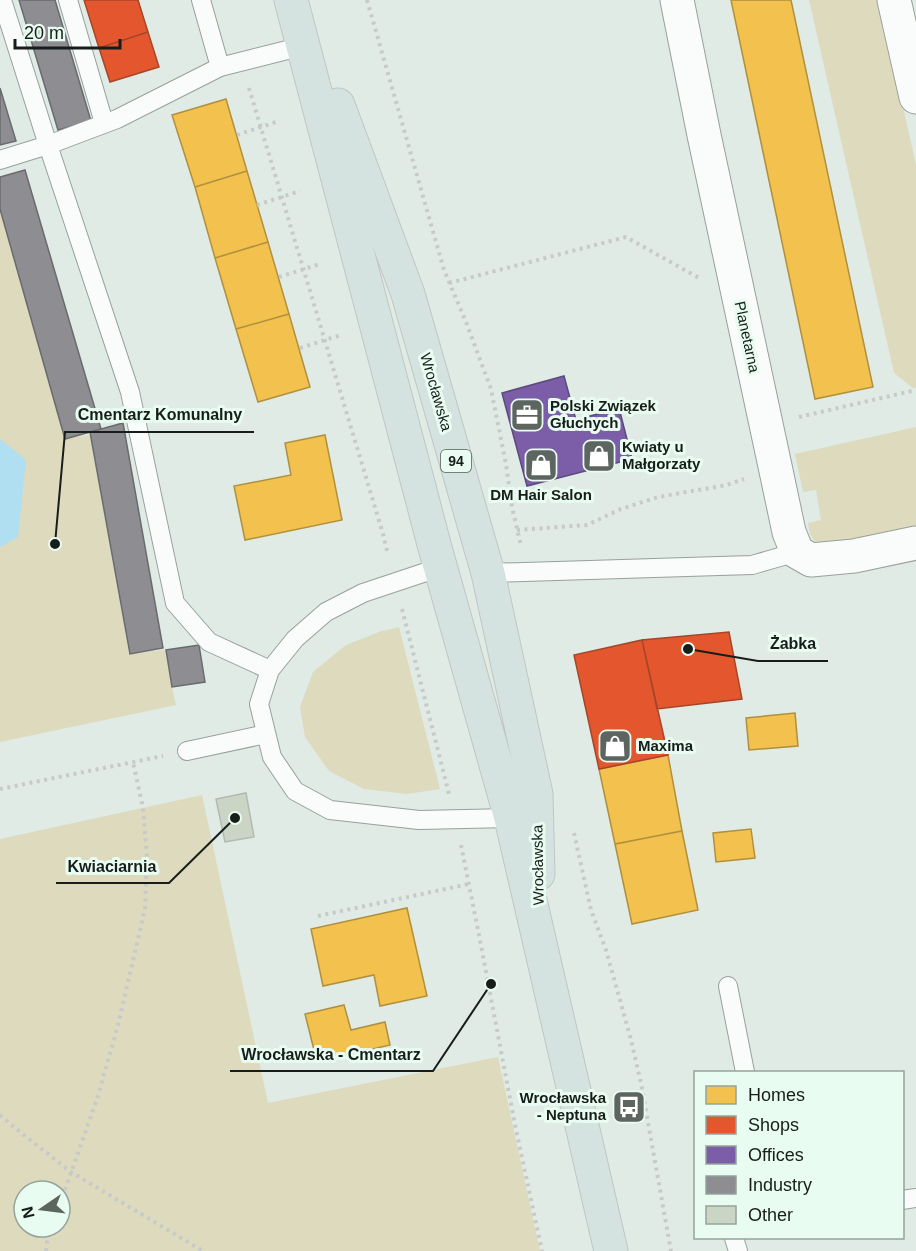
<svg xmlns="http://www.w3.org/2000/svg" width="916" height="1251" viewBox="0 0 916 1251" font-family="Helvetica,sans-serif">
<rect width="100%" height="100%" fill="#e0ebe5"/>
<!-- green -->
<path fill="#dddabd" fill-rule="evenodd" d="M809,0h70l37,165v223h-3l-19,-15z
M0,193l69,245 21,-3 39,218 37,-3 6,37 4,18 -176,37z
M916,427v107l-98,13 -8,-13 -2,-11 13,-3 -5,-30 -13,2 -8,-38z
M399,627l41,162 -33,5 -43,-5 -35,-18 -24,-34 -5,-30 13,-35 33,-27 33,-13z
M202,795l66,308 230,-46 42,194h-540v-412zM24,1191h36v36h-36z"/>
<!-- water -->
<path fill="#b0dff1" d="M0,439l26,21 -8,77 -18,10z"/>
<!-- homes -->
<path fill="#f2c14e" stroke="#b0903e" stroke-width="1.5" d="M731,0h60l82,387 -58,12z
M226,99l21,72 -52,16 -23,-72z
M247,171l21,71 -53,16 -20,-71z
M268,242l21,72 -53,15 -21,-71z
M289,314l21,73 -52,15 -22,-73z
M325,435l17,85 -97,20 -11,-54 57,-11 -6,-32z
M795,713l3,33 -49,4 -3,-32z
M668,755l14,76 -67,13 -16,-75z
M751,829l4,29 -39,4 -3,-29z
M682,831l16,79 -66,14 -17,-80z
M407,908l20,88 -47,10 -6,-31 -51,11 -12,-57z
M344,1005l7,25 34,-8 5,23 -73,17 -12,-48z"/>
<!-- shops -->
<path fill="#e4572e" stroke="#a64628" stroke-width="1.5" d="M84,0h54l10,32 -49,16z
M148,32l11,35 -49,15 -11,-34z
M729,632l13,67 -85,10 -15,-69z
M642,640l26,115 -69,14 -25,-114z"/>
<!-- offices -->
<path fill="#7b5ea7" stroke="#5d4a7d" stroke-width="1.5" d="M564,376l12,44 43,-12 13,51 -105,27 -25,-93z"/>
<!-- industry -->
<path fill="#8d8d92" stroke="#6a6b6e" stroke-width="1.5" d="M19,0h36l36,121 -33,9z
M0,88l16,53 -16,4z
M25,170l76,259 -36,10 -65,-230v-32z
M123,423l40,225 -33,6 -40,-222z
M199,645l6,37 -33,5 -6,-37z"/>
<!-- building -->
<path fill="#cbd5c6" stroke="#b2b9b3" stroke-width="1.5" d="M246,793l8,44 -29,5 -9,-43z"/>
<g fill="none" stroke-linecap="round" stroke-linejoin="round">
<!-- service casing -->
<g stroke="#98a09b" stroke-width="20">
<path id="service" d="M2,0l46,145 82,247 45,211 34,39 61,28
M68,0l36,123
M201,0l19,67 83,-21
M0,160l48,-15 69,-26 103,-52
M441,567l-78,26 -37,19 -31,27 -25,31 -11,34 13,53 23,34 35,19 89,10 92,-2
M488,573l264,-8 45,-13
M187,751l79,-17
M728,986l17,86
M902,1200l14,-2
M734,1238l4,13"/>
</g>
<!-- minor casing -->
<g stroke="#98a09b" stroke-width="35">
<path id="minor" d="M677,0l27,135 71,331 14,66 8,20 14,8 43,-4 62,-13
M894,0l22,97"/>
</g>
<!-- primary casing -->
<g stroke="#c1c6c3" stroke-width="35">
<path id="primary" d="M291,0l144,548 76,270 100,433
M338,105l70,189 80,279 48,221 2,80"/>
</g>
<!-- path -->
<path stroke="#c7cac9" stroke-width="4" stroke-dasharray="3 4.5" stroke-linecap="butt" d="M367,0l77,270 22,52 25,67 15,75 6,43 9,39
M249,88l134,446 5,21
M237,135l42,-14
M257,205l43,-14
M279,277l41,-13
M449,283l177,-46 73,41
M300,348l41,-13
M799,417l117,-27
M517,530l70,-5 34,-16 37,-12 69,-12 17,-6
M402,609l47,185
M0,789l163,-33
M574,833l17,77 15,40 24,86 11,47 30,168
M461,845l19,95 35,185 27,126
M318,916l151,-32
M0,1115l20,17 51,40 132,79
M60,1204l37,-105 21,-74 27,-116 2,-51 -4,-50 -10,-46
M46,1251l1,-9 5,-15"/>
<!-- service -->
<use href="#service" stroke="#fafcfb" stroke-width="18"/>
<!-- minor -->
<use href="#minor" stroke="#fafcfb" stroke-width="33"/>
<!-- primary -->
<use href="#primary" stroke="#d4e2e0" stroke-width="33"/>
</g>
<!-- icons -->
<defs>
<g id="office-square" transform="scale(1.725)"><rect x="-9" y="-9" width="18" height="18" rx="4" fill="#5d6561" stroke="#e9fcf1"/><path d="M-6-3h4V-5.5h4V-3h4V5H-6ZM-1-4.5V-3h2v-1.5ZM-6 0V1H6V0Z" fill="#fff"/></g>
<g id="shop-square" transform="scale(1.725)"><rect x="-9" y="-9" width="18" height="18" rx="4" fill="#5d6561" stroke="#e9fcf1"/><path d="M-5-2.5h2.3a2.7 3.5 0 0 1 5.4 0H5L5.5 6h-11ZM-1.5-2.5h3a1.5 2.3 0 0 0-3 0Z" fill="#fff"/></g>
<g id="bus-square" transform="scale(1.725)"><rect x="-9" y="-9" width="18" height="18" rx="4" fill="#5d6561" stroke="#e9fcf1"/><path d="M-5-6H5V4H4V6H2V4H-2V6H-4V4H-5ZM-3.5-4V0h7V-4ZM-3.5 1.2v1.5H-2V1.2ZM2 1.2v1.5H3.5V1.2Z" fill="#fff"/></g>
</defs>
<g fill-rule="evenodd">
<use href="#office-square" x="527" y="415"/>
<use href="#shop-square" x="599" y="456"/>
<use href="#shop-square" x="541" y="465"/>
<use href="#shop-square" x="615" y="746"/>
<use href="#bus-square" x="629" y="1107"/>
</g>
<g text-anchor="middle" stroke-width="6" stroke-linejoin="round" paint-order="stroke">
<!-- shield labels -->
<rect fill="#e9fcf1" stroke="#56605a" stroke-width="1.5" x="441" y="450" width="30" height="22" rx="4.5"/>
<g font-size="14" font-weight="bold" fill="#171d1a">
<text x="456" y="466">94</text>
</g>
<!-- street labels -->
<g font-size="15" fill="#171d1a" stroke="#e9fcf1">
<text transform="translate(747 337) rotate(78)" y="5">Planetarna</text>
<text transform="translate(436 392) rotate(74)" y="5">Wrocławska</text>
<text transform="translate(538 865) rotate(-91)" y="5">Wrocławska</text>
</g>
<!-- poi labels -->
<g font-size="15" font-weight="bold" fill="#171d1a" stroke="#e9fcf1" text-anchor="start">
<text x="550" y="411">Polski Związek<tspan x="550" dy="17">Głuchych</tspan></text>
<text x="622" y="452">Kwiaty u<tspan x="622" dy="17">Małgorzaty</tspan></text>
<text x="541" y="500" text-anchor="middle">DM Hair Salon</text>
<text x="638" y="751">Maxima</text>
<text x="606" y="1103" text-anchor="end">Wrocławska<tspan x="606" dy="17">- Neptuna</tspan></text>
</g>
</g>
<!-- callouts -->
<path fill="none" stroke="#171d1a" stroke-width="2" d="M55 544L65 432H254M688 649L758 661H828M235 818L169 883H56M491 984L433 1071H230"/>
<g fill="#171d1a" stroke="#e9fcf1" stroke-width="2">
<circle cx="55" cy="544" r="6"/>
<circle cx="688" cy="649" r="6"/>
<circle cx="235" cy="818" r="6"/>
<circle cx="491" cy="984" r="6"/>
</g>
<g font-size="16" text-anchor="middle" font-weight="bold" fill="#171d1a" stroke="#e9fcf1" stroke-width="6" stroke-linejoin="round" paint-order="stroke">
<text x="160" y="420">Cmentarz Komunalny</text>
<text x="793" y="649">Żabka</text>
<text x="112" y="872">Kwiaciarnia</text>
<text x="331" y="1060">Wrocławska - Cmentarz</text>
</g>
<!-- legend -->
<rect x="694" y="1071" width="210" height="168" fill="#e9fcf1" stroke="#95a39b" stroke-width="1.5"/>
<rect x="706" y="1086" width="30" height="18" fill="#f2c14e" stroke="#95a39b" stroke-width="1.5"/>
<text x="748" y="1101" font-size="18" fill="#171d1a">Homes</text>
<rect x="706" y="1116" width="30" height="18" fill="#e4572e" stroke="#95a39b" stroke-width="1.5"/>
<text x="748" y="1131" font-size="18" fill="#171d1a">Shops</text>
<rect x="706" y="1146" width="30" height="18" fill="#7b5ea7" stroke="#95a39b" stroke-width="1.5"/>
<text x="748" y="1161" font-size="18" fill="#171d1a">Offices</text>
<rect x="706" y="1176" width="30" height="18" fill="#8d8d92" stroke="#95a39b" stroke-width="1.5"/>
<text x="748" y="1191" font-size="18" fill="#171d1a">Industry</text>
<rect x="706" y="1206" width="30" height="18" fill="#cbd5c6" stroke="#95a39b" stroke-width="1.5"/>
<text x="748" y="1221" font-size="18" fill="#171d1a">Other</text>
<!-- north arrow -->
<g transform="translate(42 1209) rotate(256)"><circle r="28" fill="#e9fcf1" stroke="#95a39b" stroke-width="1.5"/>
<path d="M0-4.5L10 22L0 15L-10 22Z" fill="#5d6561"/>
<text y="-9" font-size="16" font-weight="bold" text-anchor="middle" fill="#171d1a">N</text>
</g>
<!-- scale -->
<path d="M15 39v9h105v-9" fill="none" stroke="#171d1a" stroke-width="3"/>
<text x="24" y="39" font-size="18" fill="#171d1a" stroke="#e9fcf1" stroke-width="4.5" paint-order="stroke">20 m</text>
</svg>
